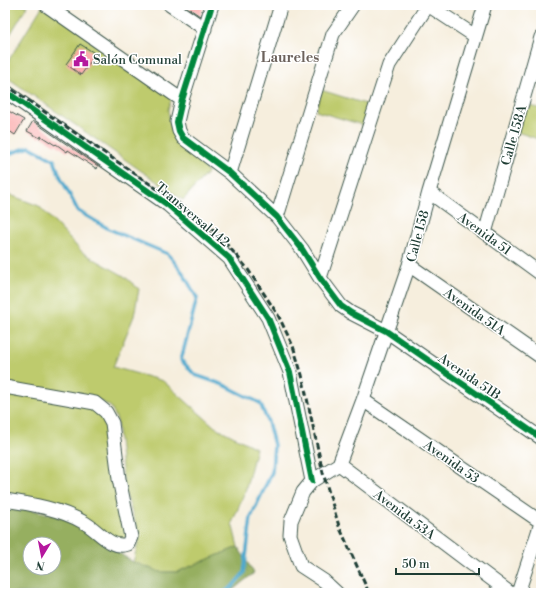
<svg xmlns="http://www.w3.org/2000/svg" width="546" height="598" viewBox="0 0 546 598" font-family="'Libre Bodoni',serif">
<rect width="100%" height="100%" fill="#fff"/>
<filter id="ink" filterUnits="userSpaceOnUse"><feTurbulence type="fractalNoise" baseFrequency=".025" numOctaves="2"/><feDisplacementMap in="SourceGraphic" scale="8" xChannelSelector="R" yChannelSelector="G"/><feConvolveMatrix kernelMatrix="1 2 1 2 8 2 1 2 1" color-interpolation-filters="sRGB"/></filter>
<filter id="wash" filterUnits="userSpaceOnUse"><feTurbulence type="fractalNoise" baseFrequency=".012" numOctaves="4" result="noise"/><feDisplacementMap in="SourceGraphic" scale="16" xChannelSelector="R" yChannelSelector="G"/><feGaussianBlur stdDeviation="0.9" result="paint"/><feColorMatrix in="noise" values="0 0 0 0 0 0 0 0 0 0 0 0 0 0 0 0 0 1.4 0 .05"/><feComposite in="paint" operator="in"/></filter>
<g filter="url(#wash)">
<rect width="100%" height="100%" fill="#f6eedd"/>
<!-- green -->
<path fill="#becb6d" stroke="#6e8450" d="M5,5h23l-23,38z
M43,5l130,90 -5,14 3,22 37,41 -25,28 -178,-124v-10z
M321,90l51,16 -6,20 -50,-15z
M525,104l16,5v31l-24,-8z
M5,193l34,13 43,46 42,24 15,13 -5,27 -21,51 50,14 52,46 41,21 -11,44 -13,31 6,24 -61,25h-17l-27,-10 7,-26 -16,-47 -7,-69 -6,-13 -14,-8 -92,-15z
M5,391l88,15 11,11 23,119 -5,4 -117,-44z"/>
<!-- forest -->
<path fill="#96af60" stroke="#5a764a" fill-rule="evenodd" d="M5,505l21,3 40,11 67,43 27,10h17l61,-25 16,26 -25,20h-224zM30,544h24v24h-24z"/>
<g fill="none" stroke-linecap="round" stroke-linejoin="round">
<!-- stream -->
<path stroke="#50a9cd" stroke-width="3.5" d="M5,155l25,-8 24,13 6,16 18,35 31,18 59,25 15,19 14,25 -16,62 14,15 29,10 36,18 8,19 6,23 -2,27 -21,45 -7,56 -12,14 -9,6"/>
</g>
<g id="blocks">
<!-- building -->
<path fill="#fba6a6" d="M184,5h20l-4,11z
M80,44l16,10 -15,21 -15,-11z
M5,109l19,11 -9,15 -10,-7z
M33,121l65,45 -1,3 -29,-19 -1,2 -11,-8 -1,1 -14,-9 -1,2 -13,-7z"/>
</g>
</g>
<g filter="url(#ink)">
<use href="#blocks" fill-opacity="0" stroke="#3f584d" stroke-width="1"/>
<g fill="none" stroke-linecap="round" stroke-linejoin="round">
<!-- minor casing -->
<g stroke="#3f584d" stroke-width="15">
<path id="minor" d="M46,5l136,95
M170,5l35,24
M212,5l-30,95 -5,22 2,9 4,7 47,35 47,44 25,32 18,29 21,28 10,7 35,18 155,107
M428,5l47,31
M5,91l163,114 61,53 39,60 22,54 22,109
M230,173l51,-168
M429,192l112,82
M277,217l56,-183 20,-29
M485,233l56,-196
M409,265l132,92
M320,278l69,-213 39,-60
M5,387l90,16 11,9 6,11 7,56 12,58 -3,7c-17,6 -29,-13 -43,-21 -24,-14 -53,-19 -80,-23
M363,400l178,122
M339,464l24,-64 46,-135 20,-73 56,-187
M339,464l171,129
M337,593l-13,-12 -23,-15 -11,-31 1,-14 12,-29 9,-11 27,-17
M518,593l23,-70"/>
</g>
<!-- minor -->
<use href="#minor" stroke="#fff" stroke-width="13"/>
<!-- rail -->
<path stroke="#1f3d34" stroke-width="3" stroke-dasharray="6 3" stroke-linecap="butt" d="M5,85l183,125 30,24 29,34 31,47 15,31 9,29 21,98 16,53 30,67"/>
<!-- cycleway casing -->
<g stroke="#fff" stroke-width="8">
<path id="cycleway" d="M212,5l-30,95 -5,22 2,9 4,7 47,35 47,44 25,32 18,29 21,28 10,7 35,18 155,107
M5,91l163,114 61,53 39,60 22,54 22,109"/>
</g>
<!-- cycleway -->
<use href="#cycleway" stroke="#00873e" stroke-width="6"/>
</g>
</g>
<!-- icons -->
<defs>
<g id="civic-bare" transform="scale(1.2)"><path d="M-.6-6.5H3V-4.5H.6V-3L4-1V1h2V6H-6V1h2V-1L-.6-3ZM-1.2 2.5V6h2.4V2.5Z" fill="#b5179e" stroke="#fff" stroke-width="2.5" paint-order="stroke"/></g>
</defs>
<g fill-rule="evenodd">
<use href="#civic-bare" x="81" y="59"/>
</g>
<g text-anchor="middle" stroke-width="3" stroke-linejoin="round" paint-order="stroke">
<!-- poi labels -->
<g font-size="13" fill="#1f3d34" stroke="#fff" text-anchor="start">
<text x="93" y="64">Salón Comunal</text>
</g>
<!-- street labels -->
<g font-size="13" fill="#1f3d34" stroke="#fff">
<text transform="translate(513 135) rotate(-74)" y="5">Calle 158A</text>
<text transform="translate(193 214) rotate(40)" y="5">Transversal 142</text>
<text transform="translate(485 233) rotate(36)" y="5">Avenida 51</text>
<text transform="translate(417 236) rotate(-75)" y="5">Calle 158</text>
<text transform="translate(475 311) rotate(35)" y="5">Avenida 51A</text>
<text transform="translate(470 376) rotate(34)" y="5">Avenida 51B</text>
<text transform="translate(452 461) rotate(35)" y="5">Avenida 53</text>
<text transform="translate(405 514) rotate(37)" y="5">Avenida 53A</text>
</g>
<!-- neighbourhood labels -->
<g font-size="14" font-weight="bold" fill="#6c625c" stroke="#fff">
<text x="290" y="62">Laureles</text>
</g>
</g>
<!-- margin -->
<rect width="546" height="598" fill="none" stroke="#fff" stroke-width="20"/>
<!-- north arrow -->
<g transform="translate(42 556) rotate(190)"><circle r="19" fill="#ffffff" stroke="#a5b1ae"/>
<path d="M0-3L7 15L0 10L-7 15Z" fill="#b5179e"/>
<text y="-6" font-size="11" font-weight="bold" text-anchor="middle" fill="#1f3d34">N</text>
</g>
<!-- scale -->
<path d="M396 568v6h83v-6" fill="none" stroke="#1f3d34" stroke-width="2"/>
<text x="402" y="568" font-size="12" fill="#1f3d34" stroke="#ffffff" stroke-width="3" paint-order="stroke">50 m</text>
</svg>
